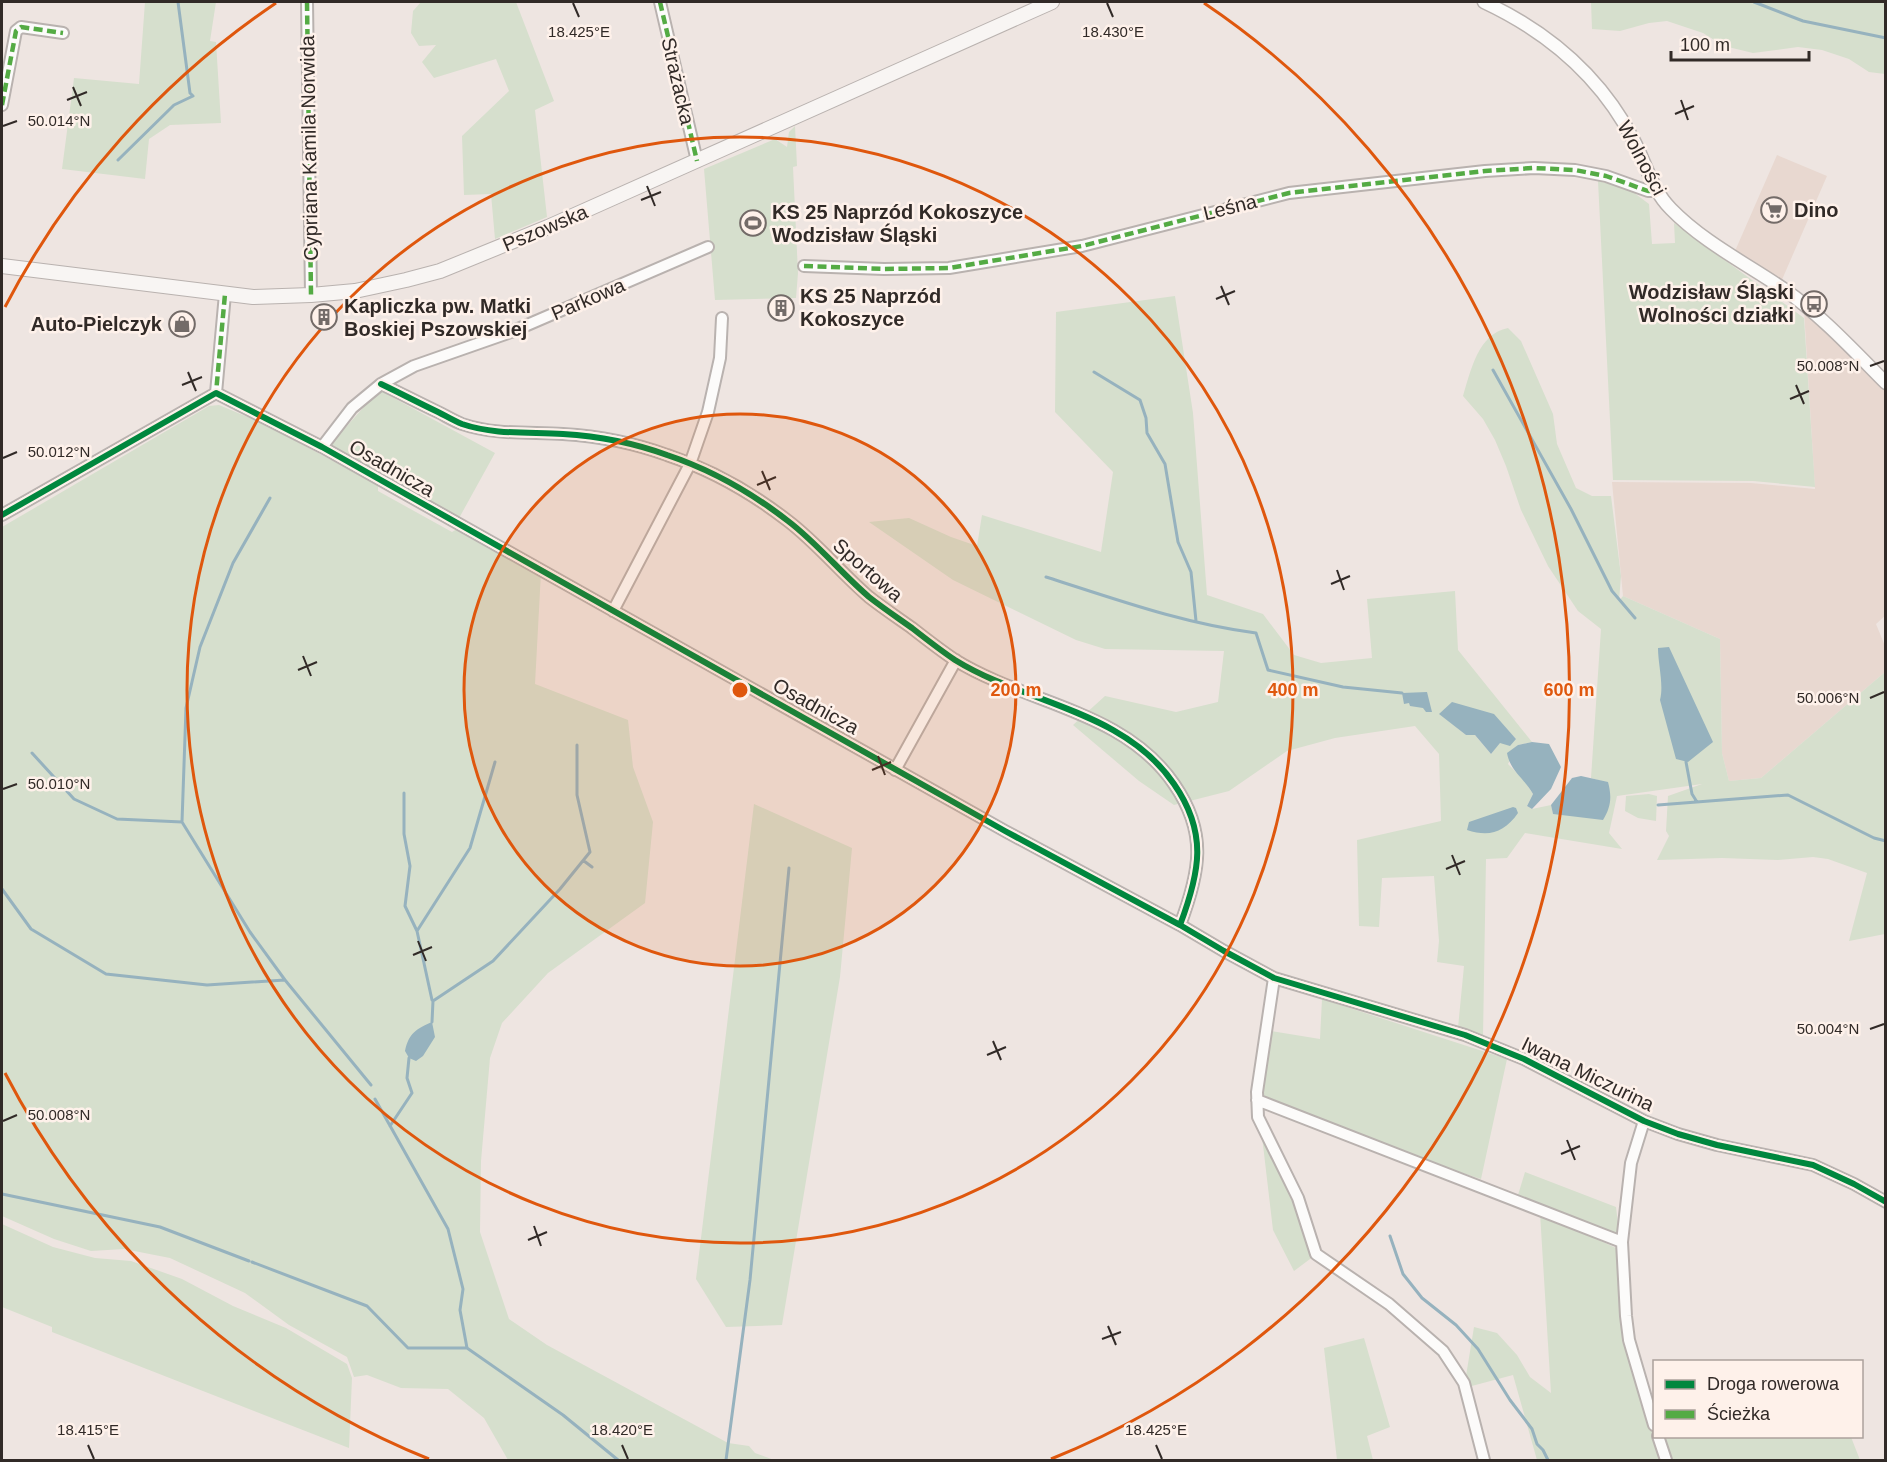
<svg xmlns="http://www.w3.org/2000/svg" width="1887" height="1462" viewBox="0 0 1887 1462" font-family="Helvetica,sans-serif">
<rect width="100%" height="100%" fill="#eee5e1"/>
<!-- built -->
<path fill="#e8d8d0" d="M1777,155l50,21 -46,106 -46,-31z
M1804,310l81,79 1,226 -10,9 9,22v26l-124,106 -32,3 -7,-28 -2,-114 -97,-43 -11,-114 139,1 64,6z"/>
<!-- green -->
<path fill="#d6dfcd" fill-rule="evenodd" d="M145,2h71l-6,39 6,1 5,81 -51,2 -21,14 -4,40 -83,-10 12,-91 65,6z
M421,2h95l38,99 -19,9 12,107 -52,22 -4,-45 -27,1 -2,-59 47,-45 -13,-32 -62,19 -12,-16 14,-17 -17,1 -8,-13 2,-22z
M1591,2h291v1l4,-1 -1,72 -16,-2 -20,-13 -27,-9 -24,-3 -45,6 -29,-7 -21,-13 -36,-12 -18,2 -29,8 -28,-2z
M795,126l2,40 -4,1 5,106 -2,25 -81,2 -11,-131 71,-30 12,8 2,-15z
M1598,181l31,8 20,15 3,40 23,-1 -1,-20 130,95 11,169 -62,-6 -140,-1z
M1175,296l18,117 14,182 56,19 31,41 27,8 51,-5 -5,-59 88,-8 3,59 74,92 -14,3 -10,19 16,16 9,14 -6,12 5,3 19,-4 2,9 55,-31 -17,-5 10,-149 -23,-18 -30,-45 -27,-56 -15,-44 -11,-26 -12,-21 -20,-23c8,-26 15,-62 45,-68l13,13 32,73 4,30 19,44 16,8h19l10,80 -2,25 4,-5 97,43 2,114 7,28 32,-3 124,-106v262l-36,7 18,-68 -39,-14 -15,-2 -35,3 -56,-2 -65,2 12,-24 -3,-5 2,-35 34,-12 -85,12 -8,37 13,16 -97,-16 -18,25 -21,1 -3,178 -25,-9 6,-62 -27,-4 2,-21 -5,-65 -52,2 -3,49 -20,-1 -2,-86 84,-19 -2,-67 -24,-28 -80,12 -48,13 -58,40 -55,14 -35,-24 -66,-56 32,-29 71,16 42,-10 6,-51 -119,-2 -29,-9 -123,-60 -84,-58 40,-4 42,19 26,9 5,-31 119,37 12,-80 -58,-60 1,-100zM1440,714h53l23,25 -16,3 -9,12 -17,-20 -8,1z
M379,390l116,63 -37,67 -126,-71 -2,-4z
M219,405l43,18 116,62v6l74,41 5,-3 84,43 -6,112 93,36 5,47 20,55 -8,81 -97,70 -46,50 -12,35 -9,103 -1,71 29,87 38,26 181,98 21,3 6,7 19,7h-266l-24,-42 -36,-29 -47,-1 -34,-13 -13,2 -7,-20 -58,-32 -44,-32 -75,-35 -46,-9 -33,2 -37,-12 -52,-23v-689l207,-121z
M1649,794l8,2 -1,25 -18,-3 -13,-7 1,-15z
M754,804l98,44 -12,129 -58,348 -56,2 -30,-48z
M1322,999l185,60 -26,120 -43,-14 -176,-69 9,-65 49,8z
M1261,1128l31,64 22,64 -20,15 -21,-41z
M1525,1172l91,35 3,25 -6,5 -95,-42z
M1540,1213l76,35 4,5 2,88 9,20 30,99h-124l-24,-85 -45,12 -2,-11 8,-49 23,6 20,22 13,22 21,16z
M2,1224l51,23 42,11 36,3 51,18 51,27 53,22 61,36 5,14 -3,70 -297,-116v-5l-50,-20z
M1364,1338l26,89 -23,9 6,24h-36l-13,-112z
M1664,1437h187l9,23h-189z"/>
<!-- water -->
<path fill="#96b2be" d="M1669,647l44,95 -25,20 -12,-3 -16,-59c4,-15 -2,-36 -2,-52z
M1427,692l5,20h-6l-3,-4 -13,-2 -1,-3 -5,1 -2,-11z
M1452,702l42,12 22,25 -6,7 -10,-3 -9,11 -16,-19h-9l-27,-21z
M1532,742l17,2 12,23 -10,22 -19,20 -5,-3 6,-12c-8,-15 -23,-23 -26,-41l11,-8z
M1581,776l27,6c4,15 3,25 -5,38l-50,-6 -2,-9 21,-27z
M1513,807l3,1 2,5c-14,20 -29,24 -51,17l2,-8z
M432,1022l3,15 -12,19 -7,5 -7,-3 -4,-7c4,-18 11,-22 27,-29z"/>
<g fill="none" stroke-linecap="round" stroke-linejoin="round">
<!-- stream -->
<path stroke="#96b2be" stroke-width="3" d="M1754,2l49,19 83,17
M118,160l56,-55 19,-9 -3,-3 -12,-91
M1493,370l78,139 41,82 23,27
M1094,372l46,28 6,18 1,15 18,31 13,78 13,30 5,49
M1046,577c69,22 138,47 210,56l12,37 75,17 59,6
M32,753l42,46 43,20 65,3 68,110 35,48
M1686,762l6,32 5,8
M404,793v41l6,32 -5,40 12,25
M1658,805l130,-10 86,43 12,3
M182,822l4,-114 14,-61 33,-84 37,-65
M584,861l8,6
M2,889l29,40 75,45 101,11 78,-5 86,105
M432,1000l-15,-69 53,-83 25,-86
M432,1022l1,-21 60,-40 67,-72 30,-37 -13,-57v-50
M375,1099l73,130 15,60 -3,21 7,38
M390,1126l22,-33 -5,-15 2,-20
M2,1194l158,33 89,34
M1390,1236l13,38 19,24 34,27 22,24 32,51 22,29 5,15 6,6 5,10
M252,1262l115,44 41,42h59l96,67 55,45
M726,1460l24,-180 39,-412"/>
<!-- minor casing -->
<g stroke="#b9b2af" stroke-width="14">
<path id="minor" d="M307,2l4,293
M660,2l37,159
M2,105l14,-74 5,-4 42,6
M804,266l80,3 65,-1 133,-22 207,-53 196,-22 49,-3 41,2 31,6 42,15h9
M381,384c19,9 38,19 57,28 8,4 16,9 24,12 32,11 68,8 101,10 34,2 71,9 104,21 42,14 85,38 121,66 29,22 53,52 81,76 14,11 29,21 43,31 14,11 28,22 43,32 71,44 169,50 219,124 34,49 26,88 6,141
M216,393l106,54 683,384 175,94 44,26 50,27 191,57 59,24 120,62 34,13 39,11 96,20 41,19 32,18
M216,393l9,-99
M322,447l30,-39 29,-24 33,-18 97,-34 197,-85
M2,515l214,-122
M613,611l77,-147 18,-52 12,-54 2,-40
M895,770l61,-110
M1274,978l-17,114 1,25 40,81 18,56 73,50 54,47 21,32 20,77
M1257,1100l365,142
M1644,1121l-13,42 -9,79 4,74 3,24 25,85
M1658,1436l8,24"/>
</g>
<!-- tertiary casing -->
<g stroke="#b9b2af" stroke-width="15">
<path id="tertiary" d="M1484,2c64,30 117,75 150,139 12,23 18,49 37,68 32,33 76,55 114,81 37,26 69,61 101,93"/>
</g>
<!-- secondary casing -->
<g stroke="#b9b2af" stroke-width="16">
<path id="secondary" d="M2,266l251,31 58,-2 44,-4 51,-11 34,-9 108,-44 504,-225"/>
</g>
<!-- minor -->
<use href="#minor" stroke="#fcfbfa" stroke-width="10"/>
<!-- tertiary -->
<use href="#tertiary" stroke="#fcfbfa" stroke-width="12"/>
<!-- secondary -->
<use href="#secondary" stroke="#f8f5f3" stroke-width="14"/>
<!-- quiet -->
<path stroke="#54ab44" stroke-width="4.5" stroke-dasharray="9 4.5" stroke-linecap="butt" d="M307,2l4,293
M660,2l37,159
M2,105l14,-74 5,-4 42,6
M804,266l80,3 65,-1 133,-22 207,-53 196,-22 49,-3 41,2 31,6 42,15h9
M211,396l5,-3 9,-99"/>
<!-- cycleway casing -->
<g stroke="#fef1ea" stroke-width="10">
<path id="cycleway" d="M381,384c19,9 38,19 57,28 8,4 16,9 24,12 32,11 68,8 101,10 34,2 71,9 104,21 42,14 85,38 121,66 29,22 53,52 81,76 14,11 29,21 43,31 14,11 28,22 43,32 71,44 169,50 219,124 34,49 26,88 6,141
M2,515l214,-122 106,54 683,384 175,94 44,26 50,27 191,57 59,24 120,62 34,13 39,11 96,20 41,19 32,18"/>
</g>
<!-- cycleway -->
<use href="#cycleway" stroke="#00873e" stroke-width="6"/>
</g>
<!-- ticks -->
<path fill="none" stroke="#312a27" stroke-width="2" d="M573,3l6,14M1107,3l6,14M73,87l8,19M67,100l20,-8M1681,100l7,20M1675,114l19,-8M3,126l14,-5M647,186l8,20M641,200l20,-8M1221,286l8,19M1216,299l19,-8M1870,366l14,-5M188,372l8,19M182,385l20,-8M1796,385l8,19M1790,399l19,-8M3,458l14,-6M762,471l8,19M757,485l19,-8M1337,570l7,20M1331,584l19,-8M303,656l8,20M298,670l19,-8M1870,698l14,-6M878,756l7,19M872,770l19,-8M3,789l14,-5M1452,855l8,20M1446,869l19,-8M418,941l8,20M413,955l19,-8M1870,1029l14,-5M993,1041l8,19M987,1055l19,-8M3,1121l14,-6M1567,1140l8,20M1561,1154l19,-8M534,1226l7,20M528,1240l19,-8M1108,1326l8,19M1102,1339l19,-7M88,1445l6,14M622,1445l6,14M1156,1445l6,14"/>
<!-- distance rings -->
<circle cx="740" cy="690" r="276" fill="#df570d" fill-opacity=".12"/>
<g fill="none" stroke="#df570d" stroke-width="3">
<circle cx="740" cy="690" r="276"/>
<circle cx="740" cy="690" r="553"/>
<path d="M429 1459A829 829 0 0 1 5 1073M5 307A829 829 0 0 1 276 3M1204 3A829 829 0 0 1 1051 1459"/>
</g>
<!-- icons -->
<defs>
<g id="supermarket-ring" transform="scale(1.35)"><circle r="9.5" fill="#fef1ea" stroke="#736b68" stroke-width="1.5"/><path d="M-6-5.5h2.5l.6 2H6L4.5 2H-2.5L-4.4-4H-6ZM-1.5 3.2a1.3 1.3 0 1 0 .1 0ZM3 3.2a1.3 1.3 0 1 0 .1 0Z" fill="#736b68"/></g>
<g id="stadium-ring" transform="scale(1.35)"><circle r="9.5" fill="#fef1ea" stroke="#736b68" stroke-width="1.5"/><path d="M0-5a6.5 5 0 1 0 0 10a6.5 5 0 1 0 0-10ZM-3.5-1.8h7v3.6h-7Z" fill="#736b68"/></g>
<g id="bus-ring" transform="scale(1.35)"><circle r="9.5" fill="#fef1ea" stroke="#736b68" stroke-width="1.5"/><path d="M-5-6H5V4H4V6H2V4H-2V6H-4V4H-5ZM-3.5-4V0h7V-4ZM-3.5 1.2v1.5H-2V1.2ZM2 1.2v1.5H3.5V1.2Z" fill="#736b68"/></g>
<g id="building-ring" transform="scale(1.35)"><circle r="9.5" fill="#fef1ea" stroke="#736b68" stroke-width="1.5"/><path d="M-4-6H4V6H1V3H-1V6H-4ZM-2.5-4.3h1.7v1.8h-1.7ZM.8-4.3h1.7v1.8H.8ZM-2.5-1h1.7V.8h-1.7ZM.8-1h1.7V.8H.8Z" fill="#736b68"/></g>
<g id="shop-ring" transform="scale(1.35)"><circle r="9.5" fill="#fef1ea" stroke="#736b68" stroke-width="1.5"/><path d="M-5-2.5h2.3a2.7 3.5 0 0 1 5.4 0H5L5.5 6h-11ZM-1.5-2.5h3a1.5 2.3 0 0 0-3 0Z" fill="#736b68"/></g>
</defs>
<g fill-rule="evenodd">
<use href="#supermarket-ring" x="1774" y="210"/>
<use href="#stadium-ring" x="753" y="223"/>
<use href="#bus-ring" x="1814" y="304"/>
<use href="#building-ring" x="781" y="308"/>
<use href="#building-ring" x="324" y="317"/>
<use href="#shop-ring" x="182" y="324"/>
</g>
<g text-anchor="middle" stroke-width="5" stroke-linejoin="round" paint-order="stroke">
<!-- street labels -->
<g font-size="20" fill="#312a27" stroke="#fef1ea">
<text transform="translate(678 81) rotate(77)" y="7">Strażacka</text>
<text transform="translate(309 148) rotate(-91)" y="7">Cypriana Kamila Norwida</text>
<text transform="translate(1642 158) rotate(62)" y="7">Wolności</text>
<text transform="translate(1230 207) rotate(-14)" y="7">Leśna</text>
<text transform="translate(545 228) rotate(-23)" y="7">Pszowska</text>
<text transform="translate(588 299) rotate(-23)" y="7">Parkowa</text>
<text transform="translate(392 468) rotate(30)" y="7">Osadnicza</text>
<text transform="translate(868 570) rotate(41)" y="7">Sportowa</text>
<text transform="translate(816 706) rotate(29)" y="7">Osadnicza</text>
<text transform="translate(1588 1074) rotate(26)" y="7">Iwana Miczurina</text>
</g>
<!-- poi labels -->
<g font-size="20" font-weight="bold" fill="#312a27" stroke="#fef1ea" text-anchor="start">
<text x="1794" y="217">Dino</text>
<text x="772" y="219">KS 25 Naprzód Kokoszyce<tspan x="772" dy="23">Wodzisław Śląski</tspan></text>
<text x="1794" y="299" text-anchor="end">Wodzisław Śląski<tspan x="1794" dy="23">Wolności działki</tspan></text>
<text x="800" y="303">KS 25 Naprzód<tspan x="800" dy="23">Kokoszyce</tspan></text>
<text x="344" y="313">Kapliczka pw. Matki<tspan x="344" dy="23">Boskiej Pszowskiej</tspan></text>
<text x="162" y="331" text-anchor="end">Auto-Pielczyk</text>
</g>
</g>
<g font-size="15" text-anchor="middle" fill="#312a27" stroke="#fef1ea" stroke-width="5" stroke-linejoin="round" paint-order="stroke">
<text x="579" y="37">18.425°E</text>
<text x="1113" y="37">18.430°E</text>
<text x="59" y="126">50.014°N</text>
<text x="1828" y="371">50.008°N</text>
<text x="59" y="457">50.012°N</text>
<text x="1828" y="703">50.006°N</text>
<text x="59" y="789">50.010°N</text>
<text x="1828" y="1034">50.004°N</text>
<text x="59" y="1120">50.008°N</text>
<text x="88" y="1435">18.415°E</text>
<text x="622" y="1435">18.420°E</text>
<text x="1156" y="1435">18.425°E</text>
</g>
<circle cx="740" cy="690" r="9" fill="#df570d" stroke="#fef1ea" stroke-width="3"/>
<g font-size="18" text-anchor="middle" font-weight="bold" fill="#df570d" stroke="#fef1ea" stroke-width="5" stroke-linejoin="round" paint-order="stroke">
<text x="1016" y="696">200 m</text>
<text x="1293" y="696">400 m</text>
<text x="1569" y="696">600 m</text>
</g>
<!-- border -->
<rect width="1887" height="1462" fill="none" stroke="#312a27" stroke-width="6"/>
<!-- legend -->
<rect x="1653" y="1360" width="210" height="78" fill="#fef1ea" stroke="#aca19c" stroke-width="1.5"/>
<rect x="1665" y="1380" width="30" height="9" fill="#00873e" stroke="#aca19c" stroke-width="1.5"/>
<text x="1707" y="1390" font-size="18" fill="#312a27">Droga rowerowa</text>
<rect x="1665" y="1410" width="30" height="9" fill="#54ab44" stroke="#aca19c" stroke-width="1.5"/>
<text x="1707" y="1420" font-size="18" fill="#312a27">Ścieżka</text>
<!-- scale -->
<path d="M1671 51v9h138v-9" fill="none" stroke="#312a27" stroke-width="3"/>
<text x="1680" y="51" font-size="18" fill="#312a27" stroke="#fef1ea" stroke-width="4.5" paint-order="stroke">100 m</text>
</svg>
